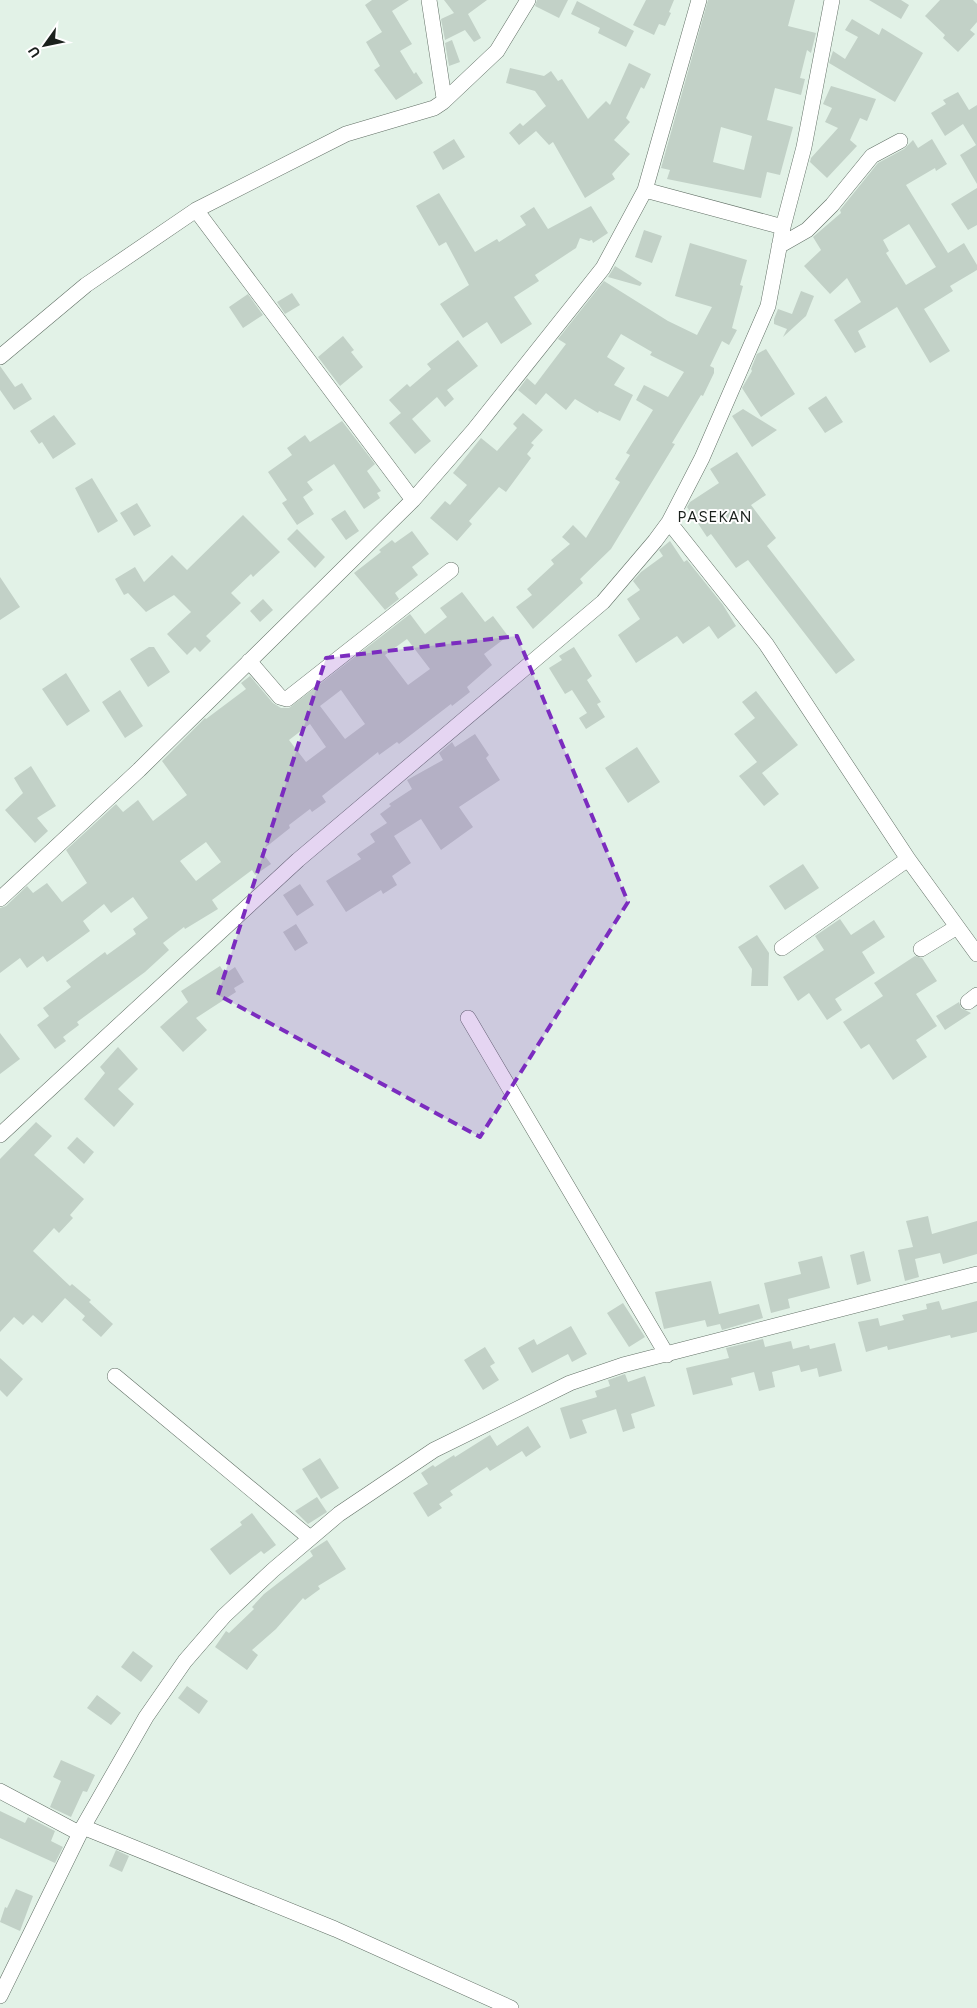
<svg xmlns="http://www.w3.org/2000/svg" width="977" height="2008" viewBox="0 0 977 2008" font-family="Figtree,sans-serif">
<rect width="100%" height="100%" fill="#e2f2e7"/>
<!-- building -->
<path fill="#c2d1c7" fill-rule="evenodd" d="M372,0h37l-17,11 20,33 -12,7 14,23 2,-2 7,11 -27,17 -22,-30 6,-4 -14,-24 16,-10 -17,-27z
M444,0h43l-19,14 13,24 -7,4 -9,-12 -20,10 -4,-21 13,-6z
M537,0h31l-9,18 -24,-12z
M646,0h28l-5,12 2,1 -6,13 -6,-2 -5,11 -21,-10z
M708,0h87l-7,26 28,7 -5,20 -4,-3 -7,28 5,1 -4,16 -26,-7 -8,32 26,7 -13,48 -13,-3 -6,26 -94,-19 3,-9 -9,-2zM721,127l31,9 -8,34 -31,-8z
M869,0h32l8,5 -8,14z
M940,0h33l4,4v18l-7,8 5,4 -17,18 -15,-14 2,-3 -20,-19z
M577,1l57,30 -8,16 -28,-14 2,-5 -29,-14z
M852,19l27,16 3,-7 41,25 -28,49 -66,-39 4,-12 12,8 13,-22 -13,-7z
M452,40l8,22 -11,4 -4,-23z
M629,63l22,11 -7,15 -3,-2 -15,31 4,4 -16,18 16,14 -18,20 3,5 -30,19 -32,-56 -4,3 -13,-14 -17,14 -10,-12 11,-10 3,3 23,-20 -11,-15 -29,-8 4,-15 34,8 7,-5 7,10 4,-2 26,40 18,-18 4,4z
M831,86l45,13 -9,22 -7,-3 -10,22 7,6 -30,32 -17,-16 1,-4 27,-30 -13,-6 7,-14 -9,-4z
M958,92l11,18 8,-5v79l-17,-29 16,-10 -13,-21 -18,12 -14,-23 15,-9 -3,-4z
M454,139l11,18 -22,13 -10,-18z
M932,139l15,25 -11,7 -1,-3 -29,17 42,68 16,-10 13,22v5l-27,16 3,5 -29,18 26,42 -20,12 -33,-56 -39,24 8,16 -11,6 -21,-33 27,-18 -14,-24 -17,16 -26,-28 17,-16 -8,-13 28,-24 -1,-3 38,-47 26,-14 9,-9 5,8zM909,224l27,43 -30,18 -20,-32 3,-2 -6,-11z
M977,188v37l-9,5 -17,-26z
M439,193l36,59 22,-13 2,3 27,-17 -6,-9 14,-9 14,22 43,-23 17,27 -15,10 -1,-3 -3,1 -9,-3 -4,10 -41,27 4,6 -25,16 18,27 -31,20 -14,-22 -24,16 -23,-34 29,-19 -23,-43 -7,4 -23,-40z
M644,230l18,6 -10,27 -17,-6z
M690,243l57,17 -7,25 3,1 -11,42 5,2 -8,15 -7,-4 -12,25 4,2v5l-11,23 -2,-1 -29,48 3,1 -64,105 -31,30 3,4 -50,46 -17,-22 16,-12 -5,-6 27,-25 -3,-4 19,-16 -8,-7 11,-12 13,13 34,-56 -5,-3 15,-24 -4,-2 27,-43 -17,-10 8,-15 24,12 16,-25 -34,-17 2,-3 -31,-18 -14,23 18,11 -11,17 19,10 -13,26 -21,-10 -1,2 -23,-14 -9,11 -20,-17 -10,12 -18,-15 9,-12 8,7 31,-41 -8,-5 46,-58 64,40 29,14 15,-28 -37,-11z
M615,266l27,17 -2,3 -32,-9z
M801,291l13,5 -8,20 -23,21 4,-8 -13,-5v-5l4,-10 14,5z
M292,293l8,12 -15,9 -8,-12z
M248,294l15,21 -20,13 -14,-21z
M343,336l11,14 -3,2 12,15 -23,19 -22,-29z
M458,340l20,26 -31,24 7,9 -9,8 -8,-10 -25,22 19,22 -16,13 -26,-31 12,-10 -12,-13 18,-16 3,3 21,-18 -4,-5z
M766,349l29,45 -34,23 -19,-29 10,-17 -1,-2 6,-15z
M0,366l15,21 7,-4 10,16 -18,11 -14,-20z
M826,396l17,26 -18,11 -17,-25z
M743,409l34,21 -25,17 -20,-31z
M523,413l20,17 -12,13 3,2 -7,9 4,4 -25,34 -7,-5 -30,34 3,3 -15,17 -27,-23 15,-17 5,4 17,-20 -14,-12 28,-35 16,13 20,-23 -4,-4z
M54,415l22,29 -23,15 -11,-17 -3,2 -9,-13z
M342,421l33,43 -8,7 14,20 -4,2 3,5 -16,11 -30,-45 -27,18 6,8 -10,7 11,17 -17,11 -15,-22 5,-3 -19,-28 24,-17 -5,-7 18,-13 5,7z
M737,452l29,43 -15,10 25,33 -9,8 88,114 -19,14 -88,-114 -12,8 -25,-34 -4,3 -20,-30 3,-5 29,-19 -9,-14z
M92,478l26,43 -20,12 -23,-45z
M137,503l14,23 -17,10 -14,-23z
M345,510l14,21 -13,9 -15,-21z
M243,515l37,37 -27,25 -2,-3 -20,19 10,10 -35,33 5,5 -11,11 -5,-5 -8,8 -20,-21 24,-22 -17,-17 -28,17 -18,-19 -4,2 -9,-16 20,-12 9,15 28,-27 15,15z
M297,529l28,28 -10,11 -28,-29z
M412,531l17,23 -17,13 6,8 -23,18 4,6 -14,11 -31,-37 27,-21 -2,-2 13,-10 3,3z
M670,541l14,21 3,-2 36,45 13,21 -18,13 -9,-13 -26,18 -6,-8 -41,27 -18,-28 22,-16 -13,-20 13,-9 -7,-9 8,-9 22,-16 -4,-6z
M0,577l20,30 -20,13z
M462,592l23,30 8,-6 15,20 -24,18 8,11 -25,22 3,5 -18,14 -1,-2 -52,40 -2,-2 -18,13 -1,-3 -56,44 4,6 -14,10 -2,-3 -21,16 1,3 -29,23 10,13 -16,11 -3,-5 -40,30 6,9 -33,20 -1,-2 -21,16 6,7 -24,22 -68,50 2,3 -16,12 3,4 -11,8 -18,-24 12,-9 -6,-8 28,-21 -5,-6 39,-29 2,3 29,-21 -3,-5 15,-11 -15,-21 -22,16 -7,-9 -21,17 7,10 -40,29 -3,2 -4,-6 -16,12 -7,-10 -20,15v-65l6,-2 21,-20 6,7 14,-10 15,19 25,-19 -21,-33 50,-46 7,8 15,-12 15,21 34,-26 -25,-34 43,-43 1,1 40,-30 -5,-6 9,-7 23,27 8,5h8l121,-94 15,20 22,-17 -7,-9zM407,639l23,30 -22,16 -23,-30zM341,690l24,34 -20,15 -25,-33zM310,724l16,23 -20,15 -17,-22zM206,842l15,20 -25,19 -16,-20z
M263,599l10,11 -13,12 -10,-11z
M149,647h5l16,25 -22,15 -18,-28z
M574,647l18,29 -5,4 14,22 -4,2 8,13 -19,12 -7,-11 8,-5 -15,-23 -7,4 -16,-26 13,-8 -3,-4z
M66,673l24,38 -23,15 -25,-37z
M120,690l23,36 -18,12 -23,-36z
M756,691l42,54 -36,28 17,21 -15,12 -25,-30 18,-14 -23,-28 21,-16 -13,-16z
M475,734l14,21 -3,3 14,22 -41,27 14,20 -32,23 -20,-31 -27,17 17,27 -19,13 5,9 -14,9 -2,-4 -35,22 -20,-31 35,-22 -4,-5 18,-12 -5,-8 17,-11 -7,-9 11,-8 -2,-2 23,-15 -5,-9 36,-20 -4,-7 13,-11 3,5z
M637,747l23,35 -32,21 -23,-35z
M31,766l25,40 -19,12 11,13 -13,12 -30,-33 18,-17 -9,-15z
M803,864l16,24 -34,22 -16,-24z
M300,884l14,21 -17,11 -14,-21z
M840,919l11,16 23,-15 11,17 -23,15 13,21 -40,26 7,11 -15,10 -18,-27 -11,8 -15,-24 41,-27 -9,-14z
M296,924l12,19 -13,8 -12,-19z
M757,935l12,18 -1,33h-17l1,-17 -14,-22z
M915,956l7,2 15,23 -21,13 21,32 -21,14 11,17 -34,23 -24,-36 -8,5 -18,-27 40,-26 -9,-13z
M220,966l5,8 10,-7 9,15 -10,6 2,4 -40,26 11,12 -24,22 -23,-25 28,-25 -7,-11z
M959,1002l2,6 10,5 -26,17 -9,-14z
M0,1033l20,26 -20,15z
M118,1047l20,22 -20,20 16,15 -20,23 -30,-28 21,-26 -5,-6z
M36,1122l16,14 -18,19 50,44 -14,16 3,3 -14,15 -5,-5 -21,23 37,35 2,-2 19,16 -2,2 24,22 -12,13 -19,-17 3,-4 -20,-18 -23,25 -9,-8 -10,10 -9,-8 -14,15v-173z
M77,1137l17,15 -10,12 -17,-16z
M928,1216l4,18 45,-13v33l-34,10 -3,-11 -25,6 4,18 -14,4 -7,-31 15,-3 -7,-26z
M864,1251l7,30 -14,4 -7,-30z
M822,1256l8,32 -42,11 2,9 -19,5 -7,-30 37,-9 -3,-12z
M711,1281l8,33 40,-10 4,14 -41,12 -2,-6 -13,3 -2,-7 -41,9 -9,-37z
M939,1301l3,9 35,-9v31l-26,6 -1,-3 -62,15 -1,-4 -21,6 -8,-30 20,-4 2,8 24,-6 -2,-5 25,-6 -1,-5z
M623,1303l22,34 -16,10 -22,-34z
M571,1326l16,28 -15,8 -4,-8 -36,19 -14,-25 16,-9 3,6z
M763,1339l2,8 26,-6 2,8 16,-4 1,4 25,-6 7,28 -23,6 -2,-9 -16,4 -2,-7 -27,7 3,15 -16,4 -5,-19 -23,6 2,7 -40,10 -7,-27 43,-10 -3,-10z
M485,1347l10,16 -5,3 9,14 -16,10 -19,-30z
M0,1358l23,21 -16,18 -7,-7z
M625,1374l3,8 17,-6 10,30 -24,8 4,14 -12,4 -7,-23 -34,11 5,13 -17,6 -10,-31 37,-11 -2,-6 15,-5 -2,-6z
M528,1426l13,21 -15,10 -4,-6 -32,20 -3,-4 -37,24 3,4 -14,9 3,4 -14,9 -15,-24 15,-9 -7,-11 12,-8 2,2 19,-12 1,2 35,-22 7,11z
M320,1458l19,30 -18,11 -19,-30z
M317,1497l10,15 -19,12 -13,-13z
M252,1513l24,32 -12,9 -3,-3 -31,24 -20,-26 32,-24 -2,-3z
M327,1540l19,29 -28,17 2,3 -15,11 -2,-2 -27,31 -24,21 6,5 -11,15 -32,-23 11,-16 3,2 25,-24 -2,-2 12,-13 49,-38 -3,-5z
M133,1651l20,15 -12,16 -20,-15z
M187,1686l21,15 -9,13 -21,-16z
M97,1695l24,18 -10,12 -24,-17z
M61,1760l34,15 -8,17 -4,-1 -12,26 -21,-10 11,-26 -8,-4z
M0,1811l25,12 3,-6 27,14 -4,10 12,6 -8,16 -55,-25z
M116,1850l13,6 -7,16 -13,-6z
M16,1889l17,7 -13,35 -20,-9 5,-15 2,1z"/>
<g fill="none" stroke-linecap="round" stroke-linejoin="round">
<!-- minor casing -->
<g stroke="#627066" stroke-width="16">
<path id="minor" d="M443,102l54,-51 31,-51
M645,190l54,-190
M196,210l217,290
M779,246l28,-16 25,-25 40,-49 28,-15
M0,357l86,-72 110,-75 150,-76 88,-26 9,-6 1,-4 -15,-98
M669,522l97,122 142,215 69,95
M249,661l31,36 7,2 164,-129
M0,899l139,-129 274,-270 61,-70 129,-162 42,-78 138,37
M782,948l126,-89
M921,949l36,-22
M968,1002l9,-7
M468,1018l199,337
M0,1135l298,-275 305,-258 52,-61 14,-19 33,-64 66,-152 15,-79 21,-80 28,-147
M115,1376l195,162
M0,1791l79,42
M0,1996l83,-169
M511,2008l-176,-79 -252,-102 63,-110 39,-56 39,-45 49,-46 66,-56 95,-64 136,-67 53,-18 354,-91"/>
</g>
<!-- minor -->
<use href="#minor" stroke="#fff" stroke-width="15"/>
</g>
<!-- marked area -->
<path fill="#7b2cbf" fill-opacity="0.2" stroke="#7b2cbf" stroke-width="4" stroke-dasharray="10 6" stroke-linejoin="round" d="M517,636l111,266 -148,235 -262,-142 108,-337z"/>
<g text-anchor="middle" stroke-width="4" stroke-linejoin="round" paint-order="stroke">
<!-- quarter labels -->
<g font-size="15" letter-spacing="1" fill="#1b211d" stroke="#fff">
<text x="715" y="522">PASEKAN</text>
</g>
</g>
<!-- north arrow -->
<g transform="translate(45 45) rotate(237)" stroke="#ffffff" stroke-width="4" paint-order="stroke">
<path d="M0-4L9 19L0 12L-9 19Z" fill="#1b211d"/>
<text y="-8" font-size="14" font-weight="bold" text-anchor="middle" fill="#1b211d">U</text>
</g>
</svg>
